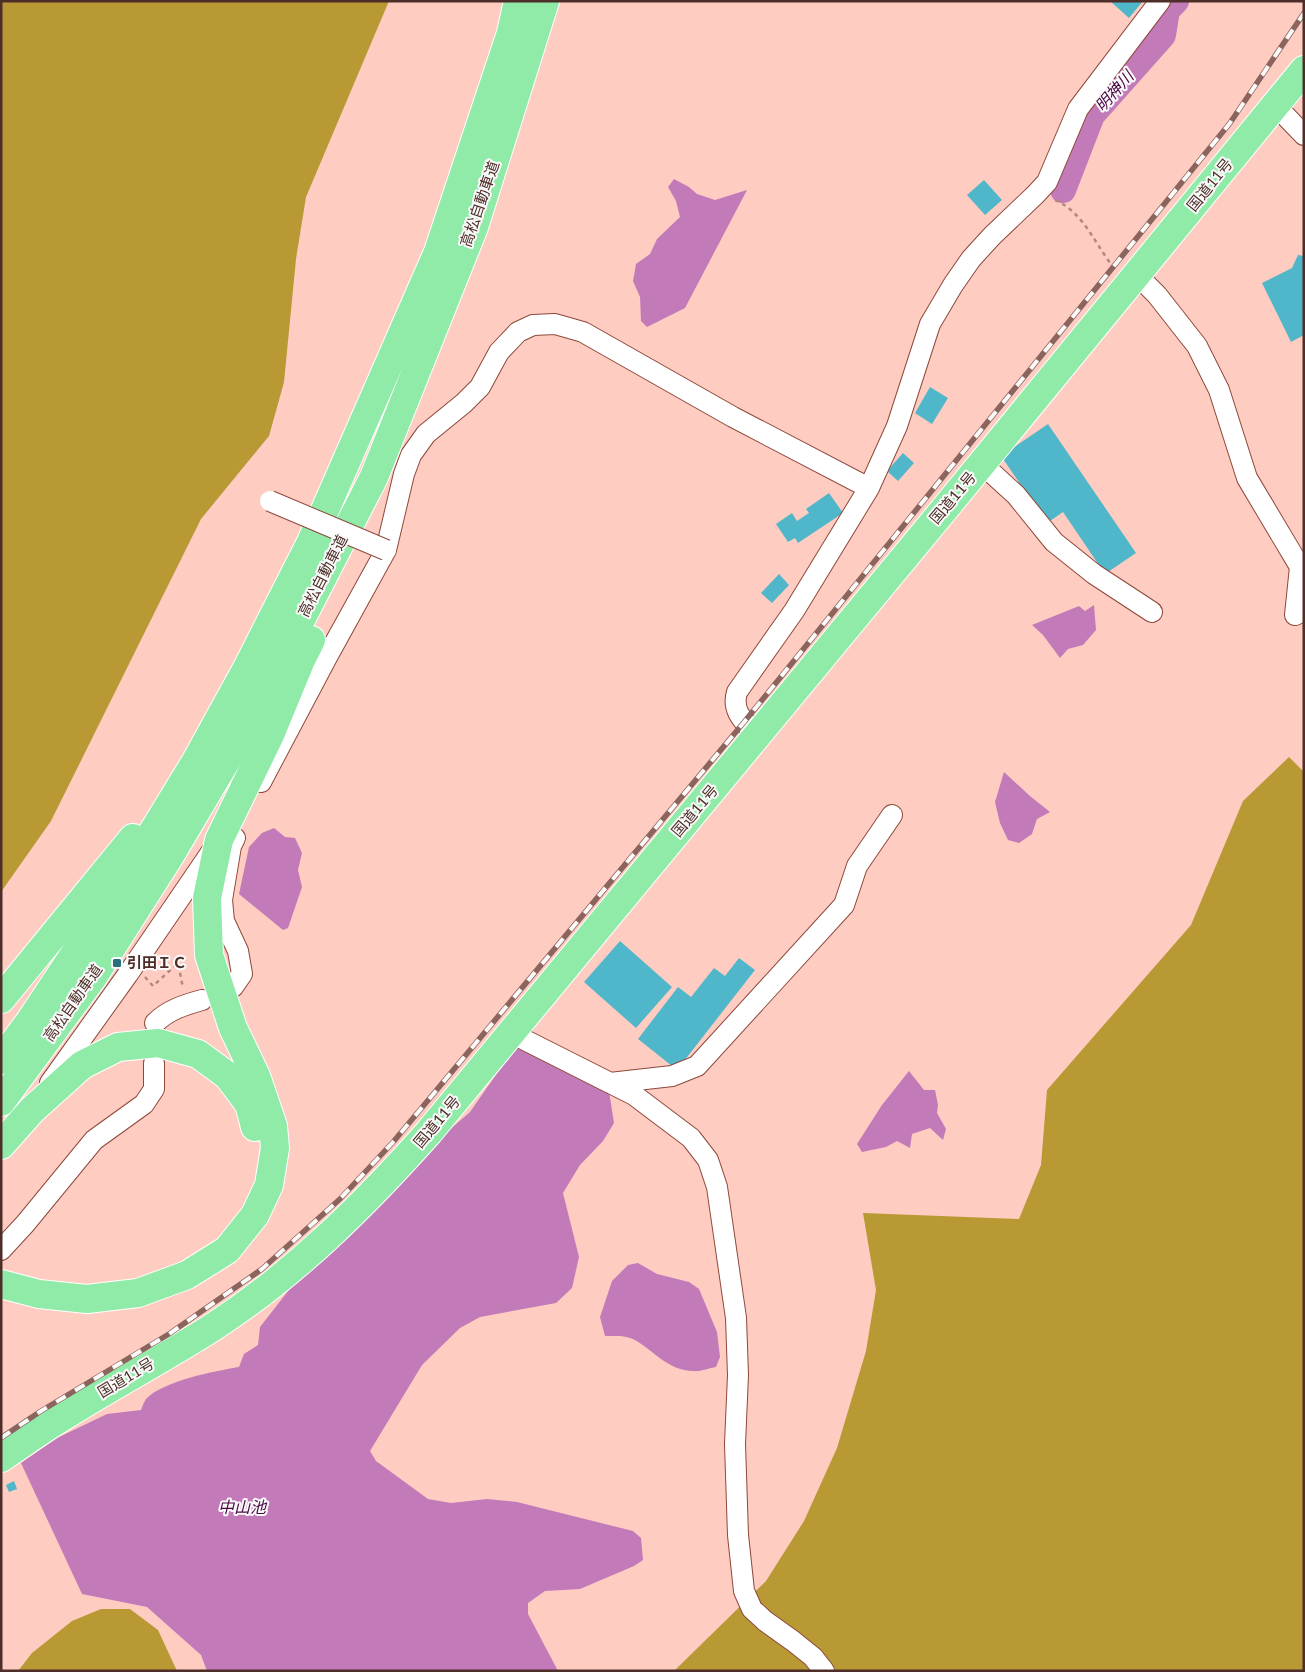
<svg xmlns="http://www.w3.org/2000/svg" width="1305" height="1672" viewBox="0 0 1305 1672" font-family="Lato,'Noto Sans JP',sans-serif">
<rect width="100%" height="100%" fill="#feccc1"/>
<!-- forest -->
<path fill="#b89934" d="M1,1h388l-83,196 -10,62 -12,123 -15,54 -68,83 -150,302 -50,71z
M1289,757l15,15v899h-630l92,-90 38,-60 33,-73 29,-97 10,-61 -13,-77 156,6 22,-54 6,-75 144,-165 52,-124z
M101,1609h29l28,21 19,41h-159l14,-18 40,-32z"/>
<!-- water -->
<path fill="#c37ab9" d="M674,179l15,8 8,7 18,6 32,-10 -62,118 -38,19 -6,-6 -1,-24 -7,-16 3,-17 14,-10 7,-15 23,-22 -4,-16 -8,-14z
M1094,605l2,25 -13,15 -15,4 -8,9 -17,-23 -11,-10 47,-19 6,5z
M1004,772l26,24 20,16 -13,7 -5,15 -13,9 -11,-3 -8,-17 -5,-21z
M274,828l11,9 10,1 7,15 -4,17 4,17 -14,41 -5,2 -44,-36 10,-47 13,-14z
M516,1046l93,45 5,32 -11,18 -23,24 -17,28 16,64 -7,31 -16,15 -76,14 -20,11 -38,37 -52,86 6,10 52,38 23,4 36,-4 30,3 116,29 8,7 2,22 -9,6 -54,23 -35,2 -17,12v11l30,57h-351l-6,-16 -54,-48 -65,-13 -61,-131 36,-25 50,-24 34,-4c1,-3 3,-8 5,-11 17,-18 69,-28 93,-32l5,-13 14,-9 2,-18 46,-59 58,-46 84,-91 22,-19z
M909,1071l15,19h11l3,15 -1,8 9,16 -3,11 -13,-12 -18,6 -2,14 -13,-7 -11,6 -24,5 -5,-8 25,-39z
M638,1263l19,11 32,8 10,7 18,43 3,25 -4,10c-7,1 -16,5 -23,4 -24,0 -39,-20 -58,-31 -9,-5 -20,-4 -30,-4l-5,-19 12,-36 16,-16z"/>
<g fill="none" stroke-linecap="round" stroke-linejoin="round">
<!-- river -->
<path stroke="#c37ab9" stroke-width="26" d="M1063,190l29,-75 71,-80 4,-25 9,-9"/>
</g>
<!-- building -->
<path fill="#50b7ca" d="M1110,1h33l-14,17z
M984,180l18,20 -17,15 -18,-20z
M1298,255l6,1v79l-13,7 -29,-59 30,-15z
M930,387l18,11 -16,26 -17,-11z
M1048,424l88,129 -31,21 -42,-62 -16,11 -46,-67z
M903,453l11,10 -16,18 -11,-10z
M829,493l14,20 -45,30 -3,-5 -7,4 -12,-18 16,-11 5,8 12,-8 -3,-4z
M779,574l10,11 -17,18 -11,-10z
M620,941l52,46 -36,41 -52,-46z
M739,958l16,12 -78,100 -39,-31 40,-52 13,10 23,-29 11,8z
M14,1481l3,8 -8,3 -3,-7z"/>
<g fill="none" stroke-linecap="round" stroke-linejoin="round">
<!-- minor casing -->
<g stroke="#8e483b" stroke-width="22">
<path id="minor" d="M1275,105l29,30
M1137,275l20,20 40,51 22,44 28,88 53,89 -5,48 9,-4
M982,464l34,31 38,47 40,32 58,38
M757,736c-12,-14 -26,-24 -20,-44l57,-81 75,-123 28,-62 33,-102 23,-39 18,-26 21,-23 44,-42 11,-12 31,-73 82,-108
M261,782l66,-125 59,-107 18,-76 7,-19 15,-21 38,-31 16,-16 19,-35 19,-20 15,-7 22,-1 28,8 150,85 136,71
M233,987l9,-13 -4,-23 -14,-30 -2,-21 9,-54 4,-8
M155,1023c13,-13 29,-18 47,-23
M511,1033l123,62 57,43 17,22 9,27 19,131 2,57 -3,69 3,91 6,56 8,18 13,12 28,20 20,16 11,14
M50,1083l78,-109 86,-126
M610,1083l62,-7 25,-10 147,-161 13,-39 35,-51
M1,1250l24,-26 69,-84 50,-36 10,-15v-26"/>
</g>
<!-- highway casing -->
<g stroke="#fff" stroke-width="30">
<path id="highway" d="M1,999l132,-161
M1,1060l29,-39 91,-137 75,-123 50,-91 65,-128 127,-290 73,-219 7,-32
M1,1102l92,-125 78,-123 75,-127 128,-250 100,-250 71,-226
M1,1145l31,-35 50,-45 36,-18 40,-4 40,11 30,22 21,28 6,23
M1,1284l38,10 48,5 51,-6 49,-18 40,-25 28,-35 14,-30 6,-37 -2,-22 -17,-50 -23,-48 -24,-73 -2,-57 12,-58 51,-105 31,-75 10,-20
M1,1458c21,-14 41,-29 63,-42 49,-31 101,-58 149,-89 82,-53 152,-123 216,-195 292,-353 586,-706 875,-1062"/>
</g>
<!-- path -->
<path stroke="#b48980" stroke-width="2.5" stroke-dasharray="4 4" stroke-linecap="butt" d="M1055,200c30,13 40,46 61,70
M145,977l8,9 25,-23 5,25"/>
<!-- minor -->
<use href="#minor" stroke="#fff" stroke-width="20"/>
<!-- highway -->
<use href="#highway" stroke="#90eba9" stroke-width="28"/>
<!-- rail casing -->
<g stroke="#8b655d" stroke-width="5.5">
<path id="rail" d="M1,1438l40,-27 128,-77 93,-65 78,-70 54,-58 351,-420 485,-598 74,-110"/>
</g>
<!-- rail -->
<use href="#rail" stroke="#fafafa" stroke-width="4" stroke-dasharray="11" stroke-linecap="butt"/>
<!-- minor-bridge casing -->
<g stroke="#8e483b" stroke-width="22" stroke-linecap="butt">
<path id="minor-bridge" d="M270,501l116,49"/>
</g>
<!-- minor-bridge -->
<use href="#minor-bridge" stroke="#fff" stroke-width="20"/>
</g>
<!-- markers -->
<rect fill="#29707d" stroke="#fafafa" stroke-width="2" x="112" y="958" width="10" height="10" rx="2.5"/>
<g text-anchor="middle" stroke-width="4" stroke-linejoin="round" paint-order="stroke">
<!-- street labels -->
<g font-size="15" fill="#4e2e28" stroke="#fafafa">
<text transform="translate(1210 185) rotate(-51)" y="5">国道11号</text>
<text transform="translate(480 204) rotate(-71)" y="5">高松自動車道</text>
<text transform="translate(953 498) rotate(-50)" y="5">国道11号</text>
<text transform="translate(323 576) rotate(-63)" y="5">高松自動車道</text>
<text transform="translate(695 811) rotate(-50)" y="5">国道11号</text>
<text transform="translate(73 1003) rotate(-55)" y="5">高松自動車道</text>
<text transform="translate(437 1122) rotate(-50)" y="5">国道11号</text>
<text transform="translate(126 1378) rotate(-31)" y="5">国道11号</text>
</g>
<!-- poi labels -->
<g font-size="15" font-weight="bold" fill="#4e2e28" stroke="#fafafa" text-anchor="start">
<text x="127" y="968">引田ＩＣ</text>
</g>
<!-- water labels -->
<g font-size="16" font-style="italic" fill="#4b0746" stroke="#fafafa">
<text transform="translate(1114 91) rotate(-48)" y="6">明神川</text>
<text x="242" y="1513">中山池</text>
</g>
</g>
<!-- border -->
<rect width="1305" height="1672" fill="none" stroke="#4e2e28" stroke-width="5"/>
</svg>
